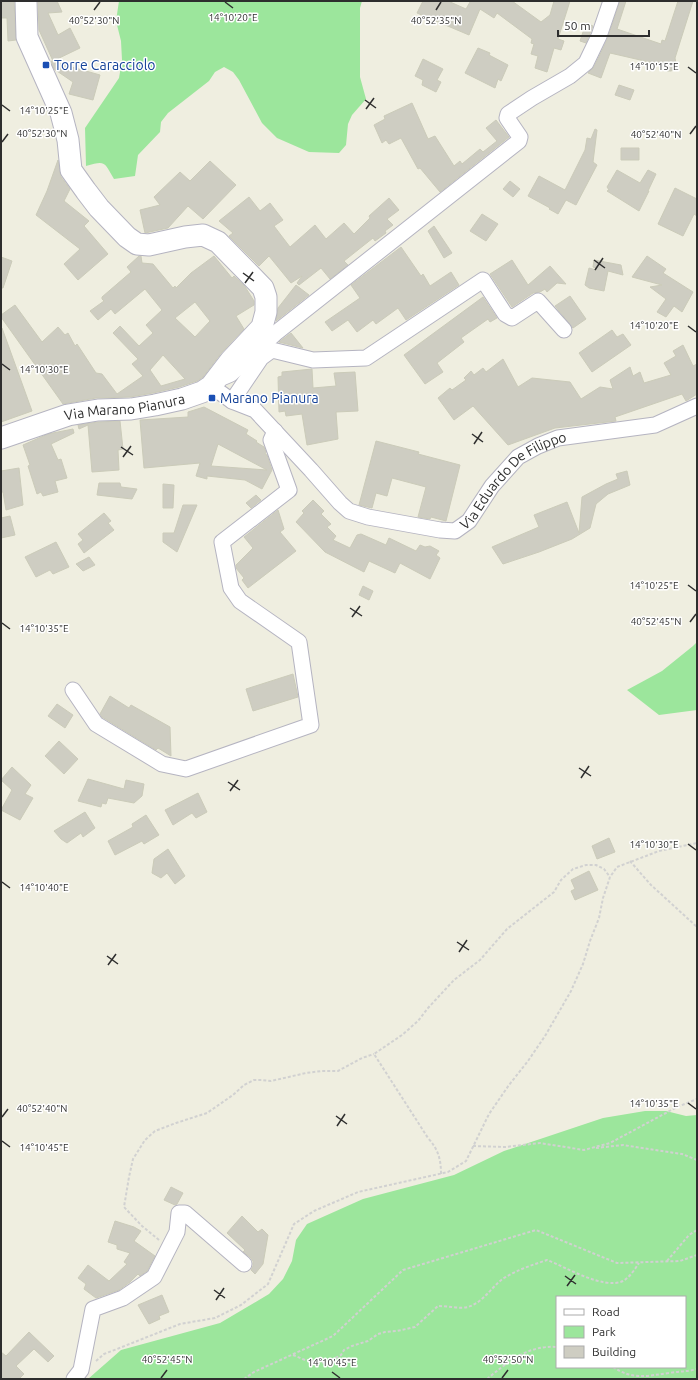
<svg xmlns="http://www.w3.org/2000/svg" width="698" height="1380" viewBox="0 0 698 1380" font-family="Ubuntu,sans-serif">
<rect width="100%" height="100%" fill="#efeee0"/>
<!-- green -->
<path fill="#9ce69c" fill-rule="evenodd" d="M119,1h243l-2,7v69l6,22 -14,16 -4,9 -2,21 -7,8 -30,-1 -32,-14 -15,-15 -23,-43 -6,-8 -9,-5 -9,5 -6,9 -41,32 -7,9 -1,10 -22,23 -3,21 -21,3c-10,-17 -8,-19 -28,-13l-1,-38 34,-50 3,-18 -1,-19 -5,-20z
M697,642v68l-38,5 -32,-25 35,-19 31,-25z
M645,1111h21l20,5 11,-1v264h-609l33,-29 99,-27 49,-29 14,-15 9,-18 4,-21 11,-16 56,-25 91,-24 50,-24 99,-33zM557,1297h128v70h-128z"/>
<!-- building -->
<path fill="#cecdc2" stroke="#cbcbb9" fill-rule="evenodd" d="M1,1h13l2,39 -8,1 -1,-23h-6z
M38,1h19l5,11 -14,1 10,22 12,-7 10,20 -27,13 -14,-31z
M423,1h25l18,8 4,-7 -1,-1h43l29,21 9,-7 4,-14h16l-12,38 6,2 -3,9 -7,-2 -7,24 -12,-4 3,-12 -7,-2 3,-10 -3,-1 1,-4 -35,-26 -3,5 -14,-9 -11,26 -52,-22z
M620,1h6l-9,28 44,15 1,-4 3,1 13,-40h15l-18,57 2,10 -6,3h-4l-5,-6 -52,-12 -9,25 -13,-5 6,-6 13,-27z
M586,23l7,3 -7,17 -6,-2z
M478,48l12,5 -1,2 19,10 -7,16 -3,-2 -3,9 -30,-15z
M423,59l20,10 -6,11 4,2 -5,10 -14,-7 1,-5 -8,-4z
M51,61l49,14 -7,25 -24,-6 4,-12 -19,-13z
M619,85l15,5 -4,10 -15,-5z
M412,103l16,36 7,-3 19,30 6,-5 2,3 18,-15 3,3 14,-11 -11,-13 10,-8 13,17 -69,55 -20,-24 -2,1 -17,-31 -12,6 -3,-4 -4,3 -8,-18 11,-6 -1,-3z
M595,129l2,1 -4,32 4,3 -21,40 -10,-5 -8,14 -9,-5 1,-1 -22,-12 11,-20 26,14 20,-40 2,-12 4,1z
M621,148h18v12h-18z
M58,160l3,17 9,12 -6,12 25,20 -5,5 24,28 -30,26 -14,-16 16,-15 -44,-34 11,-24z
M210,161l26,24 -33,34 -15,-13 -20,22 -23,5 -5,-23 20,-5 -6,-8 26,-25 10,9z
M617,170l23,13 8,-13 8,4 -8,17h1l-10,20 -32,-20 2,-1 -2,-3z
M510,181l10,8 -7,8 -10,-8z
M675,188l22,11v17l-3,-2 -11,22 -25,-12z
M249,197l11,14 10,-8 13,17 -9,6 16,21 25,-22 11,14 18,-16 10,11 16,-16 -1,-2 20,-18 10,12 -12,9 6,6 -8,6 1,2 -11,8 -2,-3 -29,23 4,4 -18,14 -9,-11 -22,17 -2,-2 5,-7 -11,7 -22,-27 -10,10 -30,-30 4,-3 -14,-12z
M482,214l16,10 -12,17 -16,-10z
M434,226l18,27 -8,5 -16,-27z
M401,247l20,29 2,-2 7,12 21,-14 8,13 -53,35 -8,-12 -22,16 -3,-4 -16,12 -9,-12 -16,11 -7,-9 35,-24 -9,-13z
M139,256h2l1,7 11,1 20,24 2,-2 1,2 15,-15 23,-17 18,22 2,-2 10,9 10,16v4l-18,11 8,13 -22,23 -19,25 -6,4 -18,6 -26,6 -23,4 -34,1 -33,6 -62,-87v-2l14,-10 27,37 16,-15 7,8 3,-2 7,13 2,-2 19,29 6,1 15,20 26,-18 -11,-12 6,-5 -25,-26 7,-7 19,20 14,-13 -7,-8 16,-15 -17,-21 -30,25 -4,-5 -13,11 -8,-9 14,-10 -2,-2v-2l29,-25 -4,-5zM195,302l15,19 -15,16 -20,-19zM163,355l22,24 -24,7 -11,-16z
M647,256l19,13 -3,4 30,19 -11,20 -8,-6 -8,11 -9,-5 9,-13 -16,-12 12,-2 -30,-8z
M1,257l11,4 -9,27h-2z
M512,260l16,25 22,-19 16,18 -9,-1 -10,9 -2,-3 -5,3 -7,1 -21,14 -22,-33z
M594,260l27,5 2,10 -15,-4 -4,20 -15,-3 -4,-3 4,-17 7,2v-2l-3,-1z
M296,285l13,10 -33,26 2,-13z
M570,296l16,23 -13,9 -18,-22z
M483,297l14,21 -7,4 -2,-3 -27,19 3,4 -27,21 6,9 -18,12 -21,-29z
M2,328l30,83 -31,11v-93z
M612,330l5,7 6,-3 8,11 -39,27 -13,-19z
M291,333l12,15 -24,-6z
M683,345l10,21 4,-2v30l-11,7 -4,-7 -67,23 1,4 -61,7 -47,17 -35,-39 -19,14 -16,-22 12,-10 2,2 14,-10 -2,-2 7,-7 3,4 9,-7 3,4 17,-13 15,28 14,-9 38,4 11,17 19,-12 13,2 -3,-9 20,-13 3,9 7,-4 4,11 27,-8 -7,-12 12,-7 -3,-5z
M312,369l1,19 23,-2 -2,-13 21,-1 3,39 -22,1 2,27 -31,6 -5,-31 -16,2 -1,-5 -6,1 -1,-35 4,-1v-4z
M204,407l44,23 -2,4 11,7 -1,1 8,5 2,5 -1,2 2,1 5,15 -10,19 -17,-9 -38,-4v3l-11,-3 4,-13 -56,5 -4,-48 48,-3v-5zM218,444l49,26 -56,-4z
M120,421l3,28 -5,1 1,20 -27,2 -4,-47 -9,4 -1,-4 20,-3z
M73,429l1,4 -23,11 7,16 3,-1 6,19 -12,3 3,11 -15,4 -2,-4 -4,2 -9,-28 2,-1 -7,-20 25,-11z
M376,441l43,11 -1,2 42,11 -14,56 -15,-4 -1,2 -12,-2 8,-30 -34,-9 -5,18 -11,-3 -4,15 -13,-3z
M19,468l4,37 -17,5 -3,-18h-2v-21z
M627,471l3,14 -22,9 -12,10 -6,24 -18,11 -33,13 -36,12 -11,-17 47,-20 -5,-12 33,-13 12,31 3,-36 24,-13 12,-5 -2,-5z
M99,483h21l1,4 16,2 -5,10 -35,-4z
M163,484l11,1 -1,23h-10z
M256,495l5,5 -10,8 -5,-5z
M313,500l11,11 -3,3 10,10 -4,3 9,9 -3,4 17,8 7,-13 4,-1 25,11 3,-7 27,13 4,-6 5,2 5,-1 9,5 -3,4 4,3 -10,21 -30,-16 -5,10 -26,-12 -5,11 -39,-20 -29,-30 8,-9 -2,-2z
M183,505h14l-20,47 -14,-10v-9h11z
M278,510l6,19 -4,3 16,19 -48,37 -6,-8 2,-2 -8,-10v-3l17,-17 -9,-11z
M104,513l7,8 -3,2 6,7 -30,23 -6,-9 5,-4 -5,-6z
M10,516l5,19 -14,3v-20z
M56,542l13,25 -16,7 -3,-4 -14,7 -11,-20z
M89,557l6,8 -12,6 -7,-7z
M363,586l10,5 -4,9 -10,-5z
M293,674l5,23 -45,14 -7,-22z
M110,696l19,12 2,-3 39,22 1,29 -13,-8 -2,2 -54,-33 -2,-3z
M57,704l16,11 -8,13 -17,-12z
M59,741l19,18 -14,15 -19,-18z
M12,767l19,18 -6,9 8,4 -13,22 -19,-10 11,-20 -11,-10z
M88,779l36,10 2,-9 18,4 -2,12 -8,7 -26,-5 -2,6 -4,-1 -1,4 -23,-6z
M198,793l9,19 -11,6 -4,-5 -19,12 -8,-15z
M85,812l10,16 -12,9 -2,-4 -14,10 -6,-4 -7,-8z
M146,815l13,20 -15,9 -2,-3 -27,14 -7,-14 25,-14 -1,-3z
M609,838l6,14 -18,7 -5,-13z
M168,849l17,27 -10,8 -8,-11 -6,5 -9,-5 2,-14z
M589,871l9,19 -23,10 -4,-9 4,-2 -4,-9z
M171,1187l12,6 -6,11 -2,1 -11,-5z
M242,1216l16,16 4,-3 6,6 -5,29 -8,10 -4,-4 2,-4v-5l-3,-4 -7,-5 2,-2 -18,-17z
M115,1221l19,6 7,4 -7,10 21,15 -8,15 -7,5 -2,-2 -8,8 -11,8 -23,8 -12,-9 2,-5 -8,-6 10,-13 21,16 18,-17 -3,-2 6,-9 -13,-4v-4l-9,-3z
M162,1295l7,17 -10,4 1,3 -11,5 -11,-19z
M29,1332l25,24 -6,6 -14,-13 -18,17 8,8 -5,5h-18v-27l5,4z"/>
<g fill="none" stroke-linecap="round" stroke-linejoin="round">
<!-- street casing -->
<g stroke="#b5b4c1" stroke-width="17">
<g id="street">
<path d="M224,377l7,-3 46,-42 242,-191 1,-4 -13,-19 1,-4 24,-16 38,-22 16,-13 13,-27 12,-35"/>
<path id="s1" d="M211,386l21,15 23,9 56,60 29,33 9,8 19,6 72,13 15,1 14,-10 23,-35 26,-29 20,-11 20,-8 97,-13 42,-19"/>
<path d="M232,401l29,-43 11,-8 41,10 53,-2 117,-78 22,34 7,4 26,-17 26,29"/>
<path d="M73,690l23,34 66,40 24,5 125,-44 -12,-83 -59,-41 -9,-13 -9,-46 67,-52 -18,-50 4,-9"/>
<path d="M74,1379l7,-9 12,-61 30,-11 31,-21 23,-45 2,-19h6l59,51"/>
</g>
</g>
<!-- secondary casing -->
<g stroke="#b5b4c1" stroke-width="23">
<g id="secondary">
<path id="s2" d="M1,438l67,-23 30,-5 33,-1 24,-4 27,-6 20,-7 9,-6 20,-26 31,-33 4,-15v-15l-3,-9 -45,-46 -15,-7 -18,2 -36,8 -12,-1 -10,-7 -28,-29 -13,-17 -15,-21 -3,-30 -7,-27 -34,-76 -1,-36"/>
</g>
</g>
<!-- path -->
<path stroke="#d1d1d1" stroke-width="2" stroke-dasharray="3 2" stroke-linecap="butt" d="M630,861l21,24 46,42
M473,1146l32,1 35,-4 44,7 26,-7 67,-36 20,-8
M596,1148l27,-3 59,9 15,6
M441,1174c0,-15 -3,-25 -13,-36l-54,-84 28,-19 16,-14 10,-13 26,-28 26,-20 27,-31 47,-37 7,-12 12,-11 13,-4h10l8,4 6,8
M159,1240l-17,-14 -18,-19 5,-30 4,-18 12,-19 10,-9 21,-8 31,-10 26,-18 11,-10 10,-5h8l9,1 35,-8 16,-2h16l24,-13 12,-4
M667,1261l22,-26 8,-5
M293,1355l12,5 21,3 15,-8 3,-5 8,-4 16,-5 10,-7 7,-2 12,-1 18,-4 23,-21c9,0 22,3 30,1 16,-5 23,-20 36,-29 13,-8 28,-13 43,-18 19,7 56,30 76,21 7,-4 12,-12 16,-18
M96,1361l8,-7 13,-5 63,-25 35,-6 26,-13 27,-21 26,-60 20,-13 44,-19 90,-20 18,-11 23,-47 20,-29 19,-24 17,-25 26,-45 12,-27 7,-23 9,-23 4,-20 7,-21 7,-10 42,-16 38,-8
M613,1367c19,13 34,9 56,6 10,-2 18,-1 28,-4
M244,1379l10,-7 79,-36 70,-66 133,-40 81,33 63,-2 17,-6
M487,1379c22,-18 41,-34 70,-32"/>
<!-- street -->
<use href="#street" stroke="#fff" stroke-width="15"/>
<!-- secondary -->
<use href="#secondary" stroke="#fff" stroke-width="21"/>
</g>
<!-- ticks -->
<path fill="none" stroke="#2e2e2e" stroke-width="1.5" d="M225,2l8,6M94,10l6,-8M436,10l5,-8M688,67l8,6M365,100l11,8M2,105l8,6M366,109l8,-11M690,134l6,-8M2,142l6,-8M594,260l11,8M595,270l8,-12M243,273l11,8M245,283l8,-11M688,326l8,6M2,364l8,6M472,434l11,8M474,444l8,-12M121,447l12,8M123,457l8,-11M688,585l8,6M350,608l12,8M352,617l8,-11M690,622l6,-8M2,623l8,6M579,768l12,8M581,778l8,-12M228,782l12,8M230,791l8,-11M688,844l8,6M2,882l8,6M457,942l12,8M459,952l8,-12M107,956l11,8M108,965l8,-11M688,1103l8,6M336,1116l11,8M2,1117l6,-8M337,1126l8,-12M2,1141l8,6M565,1276l11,8M567,1286l8,-11M214,1290l11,8M216,1300l8,-12M332,1372l8,6M161,1378l6,-8M502,1378l6,-8"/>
<!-- markers -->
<g fill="#1a4fb4" stroke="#fff" stroke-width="1.5">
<rect x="42" y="61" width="8" height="8" rx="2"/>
<rect x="208" y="394" width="8" height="8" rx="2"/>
</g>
<g text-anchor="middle" stroke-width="3" stroke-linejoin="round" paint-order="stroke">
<!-- transit labels -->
<g font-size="14" fill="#164399" stroke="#fff" text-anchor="start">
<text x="54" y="70">Torre Caracciolo</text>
<text x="220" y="403">Marano Pianura</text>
</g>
<!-- street labels -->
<g font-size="14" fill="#2e2e2e" stroke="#fff">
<text dy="5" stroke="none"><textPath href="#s2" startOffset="128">Via Marano Pianura</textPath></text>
<text dy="5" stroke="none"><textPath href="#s1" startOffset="376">Via Eduardo De Filippo</textPath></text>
</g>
</g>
<g font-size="10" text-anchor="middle" fill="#2e2e2e" stroke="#fff" stroke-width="3" stroke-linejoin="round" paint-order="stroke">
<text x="233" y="21">14°10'20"E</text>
<text x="94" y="24">40°52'30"N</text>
<text x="436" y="24">40°52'35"N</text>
<text x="654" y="70">14°10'15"E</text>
<text x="44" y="114">14°10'25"E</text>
<text x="42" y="137">40°52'30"N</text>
<text x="656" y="138">40°52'40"N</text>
<text x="654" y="329">14°10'20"E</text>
<text x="44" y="373">14°10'30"E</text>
<text x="654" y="589">14°10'25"E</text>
<text x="656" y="625">40°52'45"N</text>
<text x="44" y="632">14°10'35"E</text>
<text x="654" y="848">14°10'30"E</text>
<text x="44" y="891">14°10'40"E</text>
<text x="654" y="1107">14°10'35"E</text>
<text x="42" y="1112">40°52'40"N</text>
<text x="44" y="1151">14°10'45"E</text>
<text x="167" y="1363">40°52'45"N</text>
<text x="508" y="1363">40°52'50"N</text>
<text x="332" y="1366">14°10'45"E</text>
</g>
<!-- border -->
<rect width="698" height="1380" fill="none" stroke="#2e2e2e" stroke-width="4"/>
<!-- legend -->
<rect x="556" y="1296" width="130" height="72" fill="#ffffff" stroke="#ababab"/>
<rect x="564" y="1309" width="20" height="6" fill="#ffffff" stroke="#ababab"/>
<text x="592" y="1316" font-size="12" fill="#2e2e2e">Road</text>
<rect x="564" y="1326" width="20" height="12" fill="#9ce69c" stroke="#ababab"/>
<text x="592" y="1336" font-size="12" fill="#2e2e2e">Park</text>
<rect x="564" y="1346" width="20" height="12" fill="#cecdc2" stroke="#ababab"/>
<text x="592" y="1356" font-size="12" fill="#2e2e2e">Building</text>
<!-- scale -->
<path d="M558 30v6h91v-6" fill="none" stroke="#2e2e2e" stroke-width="2"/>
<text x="564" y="30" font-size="12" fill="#2e2e2e" stroke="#ffffff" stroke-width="3" paint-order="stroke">50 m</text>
</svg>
